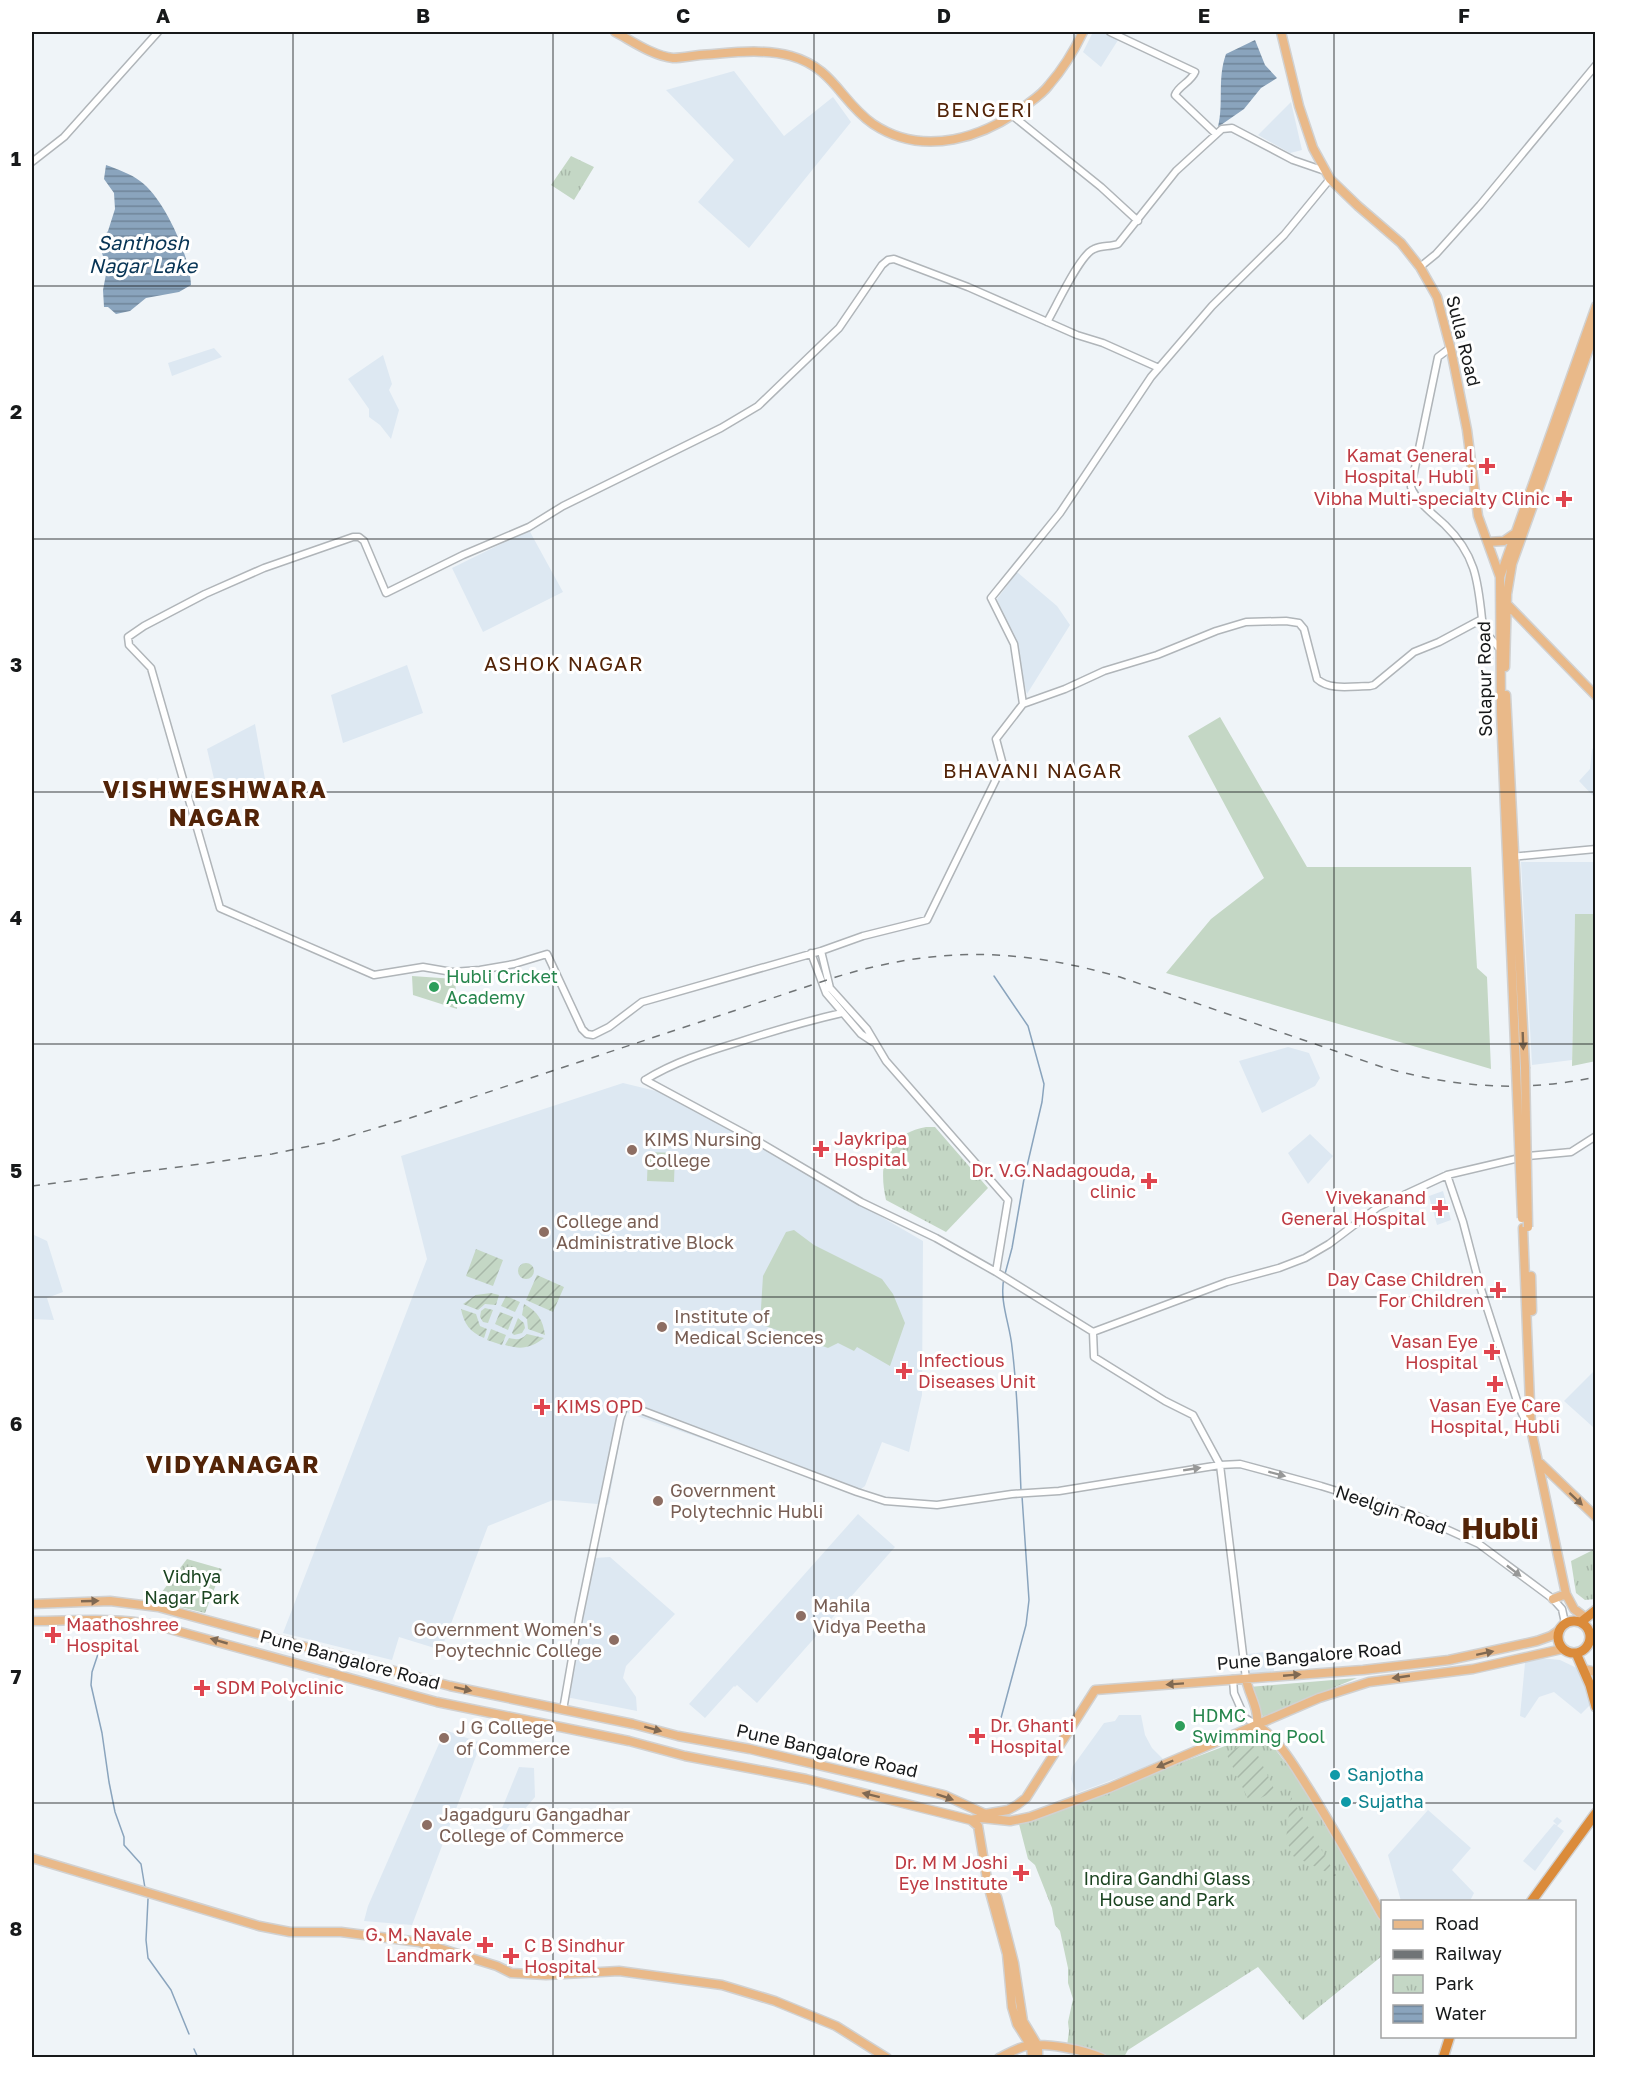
<svg xmlns="http://www.w3.org/2000/svg" width="1627" height="2089" viewBox="0 0 1627 2089" font-family="'Golos Text',sans-serif">
<defs>
<pattern id="park-tufts" width="24" height="20" patternUnits="userSpaceOnUse" patternTransform="scale(1.5)"><rect width="24" height="20" fill="#c4d7c5"/><path d="M3 7l-1-3M5 7V3M7 7l1-3M15 17l-1-3M17 17v-4M19 17l1-3" fill="none" stroke="#a8b8a9"/></pattern>
<pattern id="garden-furrows" width="10" height="10" patternUnits="userSpaceOnUse" patternTransform="scale(1.5)"><rect width="10" height="10" fill="#c4d7c5"/><path d="M-1 1l2-2M0 10L10 0M9 11l2-2" fill="none" stroke="#a8b8a9"/></pattern>
<pattern id="water-rules" width="6" height="5" patternUnits="userSpaceOnUse" patternTransform="scale(1.5)"><rect width="6" height="5" fill="#8aa4bd"/><path d="M0 2.5h6" fill="none" stroke="#708599"/></pattern>
</defs>
<rect width="100%" height="100%" fill="#eff4f8"/>
<!-- built -->
<path fill="#dde8f2" d="M1093,32h9l18,5 -19,30 -18,-15z
M734,71l50,65 49,-39 18,25 -102,126 -51,-46 36,-42 -68,-70z
M1291,102l11,48 -12,3 -32,-18z
M214,348l8,9 -50,19 -4,-13z
M383,355l9,29 -3,6 10,20 -8,29 -11,-14 -11,-8v-8l-21,-30z
M529,530l34,62 -80,40 -31,-64z
M1017,572l40,34 13,19 -43,69 -16,-60 -14,-35z
M407,665l16,48 -80,30 -12,-48z
M255,724l10,55 -50,4 -8,-34z
M1595,744v54l-16,-17 11,-12 2,-19z
M1521,862h74v52l-20,1 -3,145 -40,5z
M1288,1047l21,6 11,25 -5,8 -53,27 -23,-52z
M623,1083l37,9 80,43 183,106 -1,154 -13,57 -27,-10 -17,44 -8,6 -232,-80 -17,93 -55,-5 -65,26 -47,124 -42,-13 -7,23 -109,-27 144,-374 -26,-103z
M1310,1134l23,22 -25,28 -20,-31z
M1443,1191l8,29 -14,5 -8,-29z
M32,1234l15,7 16,51 -16,6 7,22 -22,-1z
M1595,1370l1,55 -3,2 -29,-26z
M858,1514l37,33 -138,156 -20,-18 -2,2 -1,-1 -29,32 -16,-14z
M610,1557l65,57 -49,52 -3,12 13,19 1,14 -71,-14 28,-139z
M1272,1651l2,20 -24,3 -2,-20z
M1529,1657l31,3 19,9 4,5 9,29 -11,11 -27,-22 -15,5 -14,21 -5,-2 5,-53z
M1119,1715h22l4,20 7,13 11,11 -40,17 -46,17 -6,-14 2,-13 31,-43 11,-2z
M445,1730l36,13 -69,182 -48,-4 4,-15z
M519,1767l15,1 1,29 -18,21 -16,-7z
M1428,1810l43,38 -19,22 22,23 -4,8h-69l-13,-46z
M500,1815l12,6 -10,15 -8,-6z
M1557,1817l5,4 -5,5 7,5 -29,40 -12,-10 31,-37 3,1 -4,-4z"/>
<!-- grass -->
<path fill="#c4d7c5" d="M1220,717l87,150h164l6,101 10,9 4,92 -325,-96 45,-54 53,-41 -76,-142z
M1575,914h20l1,147 -24,5z
M412,976l43,3 2,30 -44,-14z
M648,1152l27,1 -1,29 -27,-1z
M794,1230l20,15 68,34 11,15 12,29 -15,43 -33,-19 -3,4 -16,-8 -10,5 -68,-24 3,-48 23,-44z"/>
<!-- park -->
<path fill="url(#park-tufts)" d="M571,156l23,11 -20,33 -23,-15z
M926,1127h9l53,61 -42,44 -60,-32c-8,-36 -1,-65 40,-73z
M1595,1549v50l-10,1 -9,-7 -5,-32z
M187,1559l35,10 -17,44 -50,-12z
M1357,1678l-94,39 -14,-30z
M1262,1732l40,52 80,138v34l-79,64 -45,-53 -130,83 -4,7c-24,0 -36,-9 -57,-11l2,-15 -1,-9 5,-23 -5,-16v-15l-8,-37 -5,-6 -3,-17 -17,-43 -7,-6 -9,-35z"/>
<!-- garden -->
<path fill="url(#garden-furrows)" d="M476,1249l27,11 -10,26 -27,-10z
M518 1271a8 8 0 1 1 16 0a8 8 0 1 1-16 0Z
M537,1275l27,12 -11,25 -27,-12z
M491,1293l8,2 -3,10 -11,-1 -7,6 -15,-6 13,-9z
M506,1296l14,6 -5,10 -14,-6z
M524,1304c14,8 19,16 21,31l-17,-6 -1,-10 -5,-4z
M485,1308l8,2 -5,13 -5,-1 -3,-5 1,-6z
M461,1309l15,5 4,12 7,3 -3,9c-14,-6 -20,-14 -23,-29z
M500,1312l13,5 -5,13 -13,-6z
M518,1318l6,5 1,5 -3,5 -8,2 -2,-2z
M491,1329l15,6 -4,10 -15,-5z
M527,1334l17,4c-13,10 -23,12 -39,7l4,-7c8,2 12,2 18,-4z
M1251,1741l24,50 -25,12 -24,-50z
M1291,1797l46,80 -44,-21 -7,-17z"/>
<!-- water -->
<path fill="url(#water-rules)" d="M1255,40l10,25 12,13 -16,10 -17,21 -26,18c6,-25 -1,-48 8,-73z
M106,165c11,4 25,9 34,16 24,17 50,75 51,104l-12,7 -33,6 -16,13 -14,3 -8,-7h-4l-1,-17 4,-21 -5,-16 2,-17 4,-5 7,-22 -1,-16 -10,-14z"/>
<g fill="none" stroke-linecap="round" stroke-linejoin="round">
<!-- stream -->
<path stroke="#8aa4bd" stroke-width="1.5" d="M994,976l34,50 16,58 -2,18 -18,77 -12,69 -7,26
M1004,1278c-5,23 6,47 8,69 6,48 7,96 9,144
M102,1642l-10,30 -1,13 11,48 7,49 6,30 9,25v8l17,19 4,24
M1001,1718l25,-93 3,-25 -7,-104
M148,1899l-2,41 2,18 23,32 18,44
M194,2049l4,9"/>
<!-- minor casing -->
<g stroke="#b0b5b9" stroke-width="9">
<path id="minor" d="M1110,32l85,40c-4,10 -17,14 -20,23l41,39
M1013,116l88,71 37,34
M32,162l32,-25 94,-105
M1420,267l16,-13 44,-49 116,-140
M1047,322c9,-15 33,-68 47,-73 8,-4 16,-2 24,-5l58,-73 46,-42 10,-1 61,32 32,11
M1450,348l-12,9 -27,130c6,15 22,27 34,38 30,29 33,55 37,94
M1159,368l-56,-25 -26,-8 -109,-48 -74,-28 -6,1 -6,5 -43,63 -81,78 -37,22 -158,78 -34,21 -66,28 -77,38 -22,-52 -5,-4h-6l-89,31 -59,26 -61,32 -16,11 1,8 22,23 69,240 154,67 49,-8 29,5 28,-2 34,-6 33,-10 35,75 5,5 6,1 16,-8 33,-25 179,-51 42,-15 64,-16 76,-155 -7,-26 27,-35 42,-15 39,-18 53,-16 59,-24 30,-9 40,-1 13,2 5,6 13,50c13,12 36,7 53,7l4,-1 40,-33 25,-10 43,-23 4,14 14,16
M1023,704l-9,-60 -23,-46 69,-85 91,-136 61,-71 72,-71 46,-56
M1511,857l85,-8
M821,951l9,37 37,41 19,32 122,139 -12,72
M811,953l15,40 35,41 12,8
M645,1080l104,56 112,66 75,36 60,34 97,60
M645,1080c29,-18 61,-28 94,-38 34,-11 68,-21 103,-29
M1447,1175l16,47 16,61 40,124 6,13 6,6
M1093,1332l134,-50 52,-14 26,-10 24,-14 49,-37 69,-32 81,-19 43,-4 25,-16
M1093,1332l1,25 71,44 28,14 27,50 26,214
M1233,1679l1,14 11,25 12,7
M563,1710l16,-92 41,-199 5,-15 232,88 28,9 52,4 75,-11 47,-3 161,-26 20,-1 81,22 94,29 64,29 74,55 9,10 3,14"/>
</g>
<!-- major casing -->
<g stroke="#d1d1d1" stroke-width="11">
<path id="major" d="M615,32c17,9 38,24 58,26 8,0 18,-2 27,-3 30,-2 61,-7 91,1 43,12 50,46 82,68 51,34 112,14 156,-21 7,-5 15,-11 20,-18 14,-16 25,-34 34,-53
M1281,32l18,74 14,42 17,31 28,27 43,37 19,24 17,30 14,53 16,80 11,86 22,61
M1488,542l16,-1 10,-7
M1504,601l92,95
M1505,667l2,-73 5,-30 84,-235
M1506,695l19,372
M1516,1068l-15,-356 -1,-135 96,-271
M1523,1228l8,201 35,165 8,15 12,9
M1531,1276l1,35
M1540,1463l56,54
M1553,1599l13,-5
M32,1604l78,-3 48,6 292,79 183,38 45,12 72,13 124,29 70,17 41,19 23,-4 9,-5 9,-7 69,-108 268,-20 86,-10 88,-19 14,-5 7,-5
M32,1621c41,0 82,-4 123,4l282,77 192,39 56,15 121,23 165,41 10,-2 29,3 20,-4 79,-29 210,-90 50,-16 104,-13 89,-20
M1583,1669l13,3
M1246,1679c3,16 13,29 11,46
M1257,1725c23,15 37,41 52,64 26,41 49,84 73,126
M971,1820l7,6 10,59 19,69 5,53 5,17 14,22 1,12
M32,1858l227,68 31,6h51l78,10 78,24 14,7 35,2 73,-4 103,14 53,16 61,25 51,32
M997,1897l17,66 9,58 15,25v12
M999,2058c8,-4 18,-10 27,-12 19,-4 58,4 76,12"/>
</g>
<!-- highway casing -->
<g stroke="#d1d1d1" stroke-width="12">
<path id="highway" d="M1558 1637a16 16 0 1 1 32 0a16 16 0 1 1-32 0Z
M1581,1622l15,-12
M1576,1653l14,32 6,22
M1531,1902l65,-89
M1443,2058l7,-22"/>
</g>
<!-- minor -->
<use href="#minor" stroke="#fff" stroke-width="6"/>
<!-- major -->
<use href="#major" stroke="#e9b989" stroke-width="8"/>
<!-- highway -->
<use href="#highway" stroke="#db8b3a" stroke-width="9"/>
<!-- rail -->
<path stroke="#707476" stroke-width="1.5" stroke-dasharray="8 8" stroke-linecap="butt" d="M32,1186l154,-20 86,-12 57,-12 81,-24 426,-141c102,-31 182,-29 284,0l262,90c70,20 141,26 214,10"/>
<!-- major-bridge casing -->
<g stroke="#d1d1d1" stroke-width="11" stroke-linecap="butt">
<path id="major-bridge" d="M1525,1067l3,160
M1516,1068l6,150"/>
</g>
<!-- major-bridge -->
<use href="#major-bridge" stroke="#e9b989" stroke-width="8"/>
</g>
<!-- one-way arrows -->
<defs><path id="oneway-solid" d="M-6-.8H1V-3.2L6.5 0L1 3.2V.8H-6Z" transform="scale(1.5)"/></defs>
<g fill="#806952">
<use href="#oneway-solid" transform="translate(1523 1041) rotate(88)"/>
<use href="#oneway-solid" transform="translate(1576 1499) rotate(43)"/>
<use href="#oneway-solid" transform="translate(90 1601) rotate(-2)"/>
<use href="#oneway-solid" transform="translate(219 1641) rotate(-164)"/>
<use href="#oneway-solid" transform="translate(1485 1653) rotate(-12)"/>
<use href="#oneway-solid" transform="translate(1292 1675) rotate(-5)"/>
<use href="#oneway-solid" transform="translate(1401 1677) rotate(172)"/>
<use href="#oneway-solid" transform="translate(1175 1684) rotate(176)"/>
<use href="#oneway-solid" transform="translate(463 1689) rotate(12)"/>
<use href="#oneway-solid" transform="translate(653 1729) rotate(15)"/>
<use href="#oneway-solid" transform="translate(1165 1764) rotate(157)"/>
<use href="#oneway-solid" transform="translate(871 1795) rotate(-166)"/>
<use href="#oneway-solid" transform="translate(945 1797) rotate(19)"/>
</g>
<g fill="#979898">
<use href="#oneway-solid" transform="translate(1192 1469) rotate(-9)"/>
<use href="#oneway-solid" transform="translate(1277 1474) rotate(15)"/>
<use href="#oneway-solid" transform="translate(1514 1571) rotate(38)"/>
</g>
<!-- grid -->
<path fill="none" stroke="#17191a" stroke-width="1.5" stroke-opacity="0.55" d="M293,32v2026M553,32v2026M814,32v2026M1074,32v2026M1334,32v2026M32,286h1564M32,539h1564M32,792h1564M32,1044h1564M32,1297h1564M32,1550h1564M32,1803h1564"/>
<!-- markers -->
<g fill="#e0444e" stroke="#fff" stroke-width="2">
<path d="M1484 457h6v6h6v6h-6v6h-6v-6h-6v-6h6z"/>
<path d="M1561 490h6v6h6v6h-6v6h-6v-6h-6v-6h6z"/>
<path d="M818 1140h6v6h6v6h-6v6h-6v-6h-6v-6h6z"/>
<path d="M1146 1172h6v6h6v6h-6v6h-6v-6h-6v-6h6z"/>
<path d="M1437 1199h6v6h6v6h-6v6h-6v-6h-6v-6h6z"/>
<path d="M1495 1281h6v6h6v6h-6v6h-6v-6h-6v-6h6z"/>
<path d="M1489 1343h6v6h6v6h-6v6h-6v-6h-6v-6h6z"/>
<path d="M901 1362h6v6h6v6h-6v6h-6v-6h-6v-6h6z"/>
<path d="M1492 1375h6v6h6v6h-6v6h-6v-6h-6v-6h6z"/>
<path d="M539 1398h6v6h6v6h-6v6h-6v-6h-6v-6h6z"/>
<path d="M50 1626h6v6h6v6h-6v6h-6v-6h-6v-6h6z"/>
<path d="M199 1679h6v6h6v6h-6v6h-6v-6h-6v-6h6z"/>
<path d="M974 1727h6v6h6v6h-6v6h-6v-6h-6v-6h6z"/>
<path d="M1018 1864h6v6h6v6h-6v6h-6v-6h-6v-6h6z"/>
<path d="M482 1936h6v6h6v6h-6v6h-6v-6h-6v-6h6z"/>
<path d="M508 1947h6v6h6v6h-6v6h-6v-6h-6v-6h6z"/>
</g>
<g fill="#2e9e5b" stroke="#fff" stroke-width="2">
<circle cx="434" cy="987" r="6"/>
<circle cx="1180" cy="1726" r="6"/>
</g>
<g fill="#8d6e63" stroke="#fff" stroke-width="2">
<circle cx="632" cy="1150" r="6"/>
<circle cx="544" cy="1232" r="6"/>
<circle cx="662" cy="1327" r="6"/>
<circle cx="658" cy="1501" r="6"/>
<circle cx="801" cy="1616" r="6"/>
<circle cx="614" cy="1640" r="6"/>
<circle cx="444" cy="1738" r="6"/>
<circle cx="427" cy="1825" r="6"/>
</g>
<g fill="#0f9aa8" stroke="#fff" stroke-width="2">
<circle cx="1335" cy="1775" r="6"/>
<circle cx="1346" cy="1802" r="6"/>
</g>
<g text-anchor="middle" stroke-width="6" stroke-linejoin="round" paint-order="stroke">
<!-- street labels -->
<g font-size="18" fill="#17191a" stroke="#fff">
<text transform="translate(1463 341) rotate(76)" y="6">Sulla Road</text>
<text transform="translate(1485 679) rotate(-91)" y="6">Solapur Road</text>
<text transform="translate(1391 1510) rotate(19)" y="6">Neelgin Road</text>
<text transform="translate(1309 1656) rotate(-5)" y="6">Pune Bangalore Road</text>
<text transform="translate(350 1660) rotate(15)" y="6">Pune Bangalore Road</text>
<text transform="translate(827 1751) rotate(13)" y="6">Pune Bangalore Road</text>
</g>
<!-- health labels -->
<g font-size="18" fill="#be3a42" stroke="#fff" text-anchor="end">
<text x="1474" y="462">Kamat General<tspan x="1474" dy="21">Hospital, Hubli</tspan></text>
<text x="1550" y="505">Vibha Multi-specialty Clinic</text>
<text x="834" y="1145" text-anchor="start">Jaykripa<tspan x="834" dy="21">Hospital</tspan></text>
<text x="1136" y="1177">Dr. V.G.Nadagouda,<tspan x="1136" dy="21">clinic</tspan></text>
<text x="1426" y="1204">Vivekanand<tspan x="1426" dy="21">General Hospital</tspan></text>
<text x="1484" y="1286">Day Case Children<tspan x="1484" dy="21">For Children</tspan></text>
<text x="1478" y="1348">Vasan Eye<tspan x="1478" dy="21">Hospital</tspan></text>
<text x="918" y="1367" text-anchor="start">Infectious<tspan x="918" dy="21">Diseases Unit</tspan></text>
<text x="1495" y="1412" text-anchor="middle">Vasan Eye Care<tspan x="1495" dy="21">Hospital, Hubli</tspan></text>
<text x="556" y="1413" text-anchor="start">KIMS OPD</text>
<text x="66" y="1631" text-anchor="start">Maathoshree<tspan x="66" dy="21">Hospital</tspan></text>
<text x="216" y="1694" text-anchor="start">SDM Polyclinic</text>
<text x="990" y="1732" text-anchor="start">Dr. Ghanti<tspan x="990" dy="21">Hospital</tspan></text>
<text x="1008" y="1869">Dr. M M Joshi<tspan x="1008" dy="21">Eye Institute</tspan></text>
<text x="472" y="1941">G. M. Navale<tspan x="472" dy="21">Landmark</tspan></text>
<text x="524" y="1952" text-anchor="start">C B Sindhur<tspan x="524" dy="21">Hospital</tspan></text>
</g>
<!-- leisure labels -->
<g font-size="18" fill="#27864d" stroke="#fff" text-anchor="start">
<text x="446" y="983">Hubli Cricket<tspan x="446" dy="21">Academy</tspan></text>
<text x="1192" y="1722">HDMC<tspan x="1192" dy="21">Swimming Pool</tspan></text>
</g>
<!-- education labels -->
<g font-size="18" fill="#785e54" stroke="#fff" text-anchor="start">
<text x="644" y="1146">KIMS Nursing<tspan x="644" dy="21">College</tspan></text>
<text x="556" y="1228">College and<tspan x="556" dy="21">Administrative Block</tspan></text>
<text x="674" y="1323">Institute of<tspan x="674" dy="21">Medical Sciences</tspan></text>
<text x="670" y="1497">Government<tspan x="670" dy="21">Polytechnic Hubli</tspan></text>
<text x="813" y="1612">Mahila<tspan x="813" dy="21">Vidya Peetha</tspan></text>
<text x="602" y="1636" text-anchor="end">Government Women's<tspan x="602" dy="21">Poytechnic College</tspan></text>
<text x="456" y="1734">J G College<tspan x="456" dy="21">of Commerce</tspan></text>
<text x="439" y="1821">Jagadguru Gangadhar<tspan x="439" dy="21">College of Commerce</tspan></text>
</g>
<!-- park labels -->
<g font-size="18" fill="#1b4420" stroke="#fff">
<text x="192" y="1583">Vidhya<tspan x="192" dy="21">Nagar Park</tspan></text>
<text x="1167" y="1885">Indira Gandhi Glass<tspan x="1167" dy="21">House and Park</tspan></text>
</g>
<!-- culture labels -->
<g font-size="18" fill="#0d838f" stroke="#fff" text-anchor="start">
<text x="1347" y="1781">Sanjotha</text>
<text x="1358" y="1808">Sujatha</text>
</g>
<!-- neighbourhood labels -->
<g font-size="20" letter-spacing="1.5" fill="#532408" stroke="#fff">
<text x="985" y="117">BENGERI</text>
<text x="564" y="671">ASHOK NAGAR</text>
<text x="1033" y="778">BHAVANI NAGAR</text>
</g>
<!-- water labels -->
<g font-size="20" font-style="italic" fill="#073455" stroke="#fff">
<text x="143" y="250">Santhosh<tspan x="143" dy="23">Nagar Lake</tspan></text>
</g>
<!-- district labels -->
<g font-size="24" font-weight="bold" letter-spacing="1.5" fill="#532408" stroke="#fff">
<text x="215" y="798">VISHWESHWARA<tspan x="215" dy="28">NAGAR</tspan></text>
<text x="233" y="1473">VIDYANAGAR</text>
</g>
<!-- town labels -->
<g font-size="30" font-weight="bold" fill="#532408" stroke="#fff">
<text x="1500" y="1539">Hubli</text>
</g>
</g>
<!-- border -->
<rect width="1627" height="2089" fill="none" stroke="#ffffff" stroke-width="66"/>
<!-- legend -->
<rect x="1381" y="1900" width="195" height="138" fill="#ffffff" stroke="#a2a3a3" stroke-width="1.5"/>
<rect x="1393" y="1920" width="30" height="9" fill="#e9b989" stroke="#a2a3a3" stroke-width="1.5"/>
<text x="1435" y="1930" font-size="18" fill="#17191a">Road</text>
<rect x="1393" y="1950" width="30" height="9" fill="#707476" stroke="#a2a3a3" stroke-width="1.5"/>
<text x="1435" y="1960" font-size="18" fill="#17191a">Railway</text>
<rect x="1393" y="1975" width="30" height="18" fill="url(#park-tufts)" stroke="#a2a3a3" stroke-width="1.5"/>
<text x="1435" y="1990" font-size="18" fill="#17191a">Park</text>
<rect x="1393" y="2005" width="30" height="18" fill="url(#water-rules)" stroke="#a2a3a3" stroke-width="1.5"/>
<text x="1435" y="2020" font-size="18" fill="#17191a">Water</text>
<rect x="33" y="33" width="1561" height="2023" fill="none" stroke="#17191a" stroke-width="2"/>
<g font-size="20" text-anchor="middle" font-weight="bold" fill="#17191a">
<text x="163" y="23">A</text>
<text x="423" y="23">B</text>
<text x="683" y="23">C</text>
<text x="944" y="23">D</text>
<text x="1204" y="23">E</text>
<text x="1464" y="23">F</text>
<text x="16" y="166">1</text>
<text x="16" y="419">2</text>
<text x="16" y="672">3</text>
<text x="16" y="925">4</text>
<text x="16" y="1178">5</text>
<text x="16" y="1431">6</text>
<text x="16" y="1684">7</text>
<text x="16" y="1936">8</text>
</g>
</svg>
